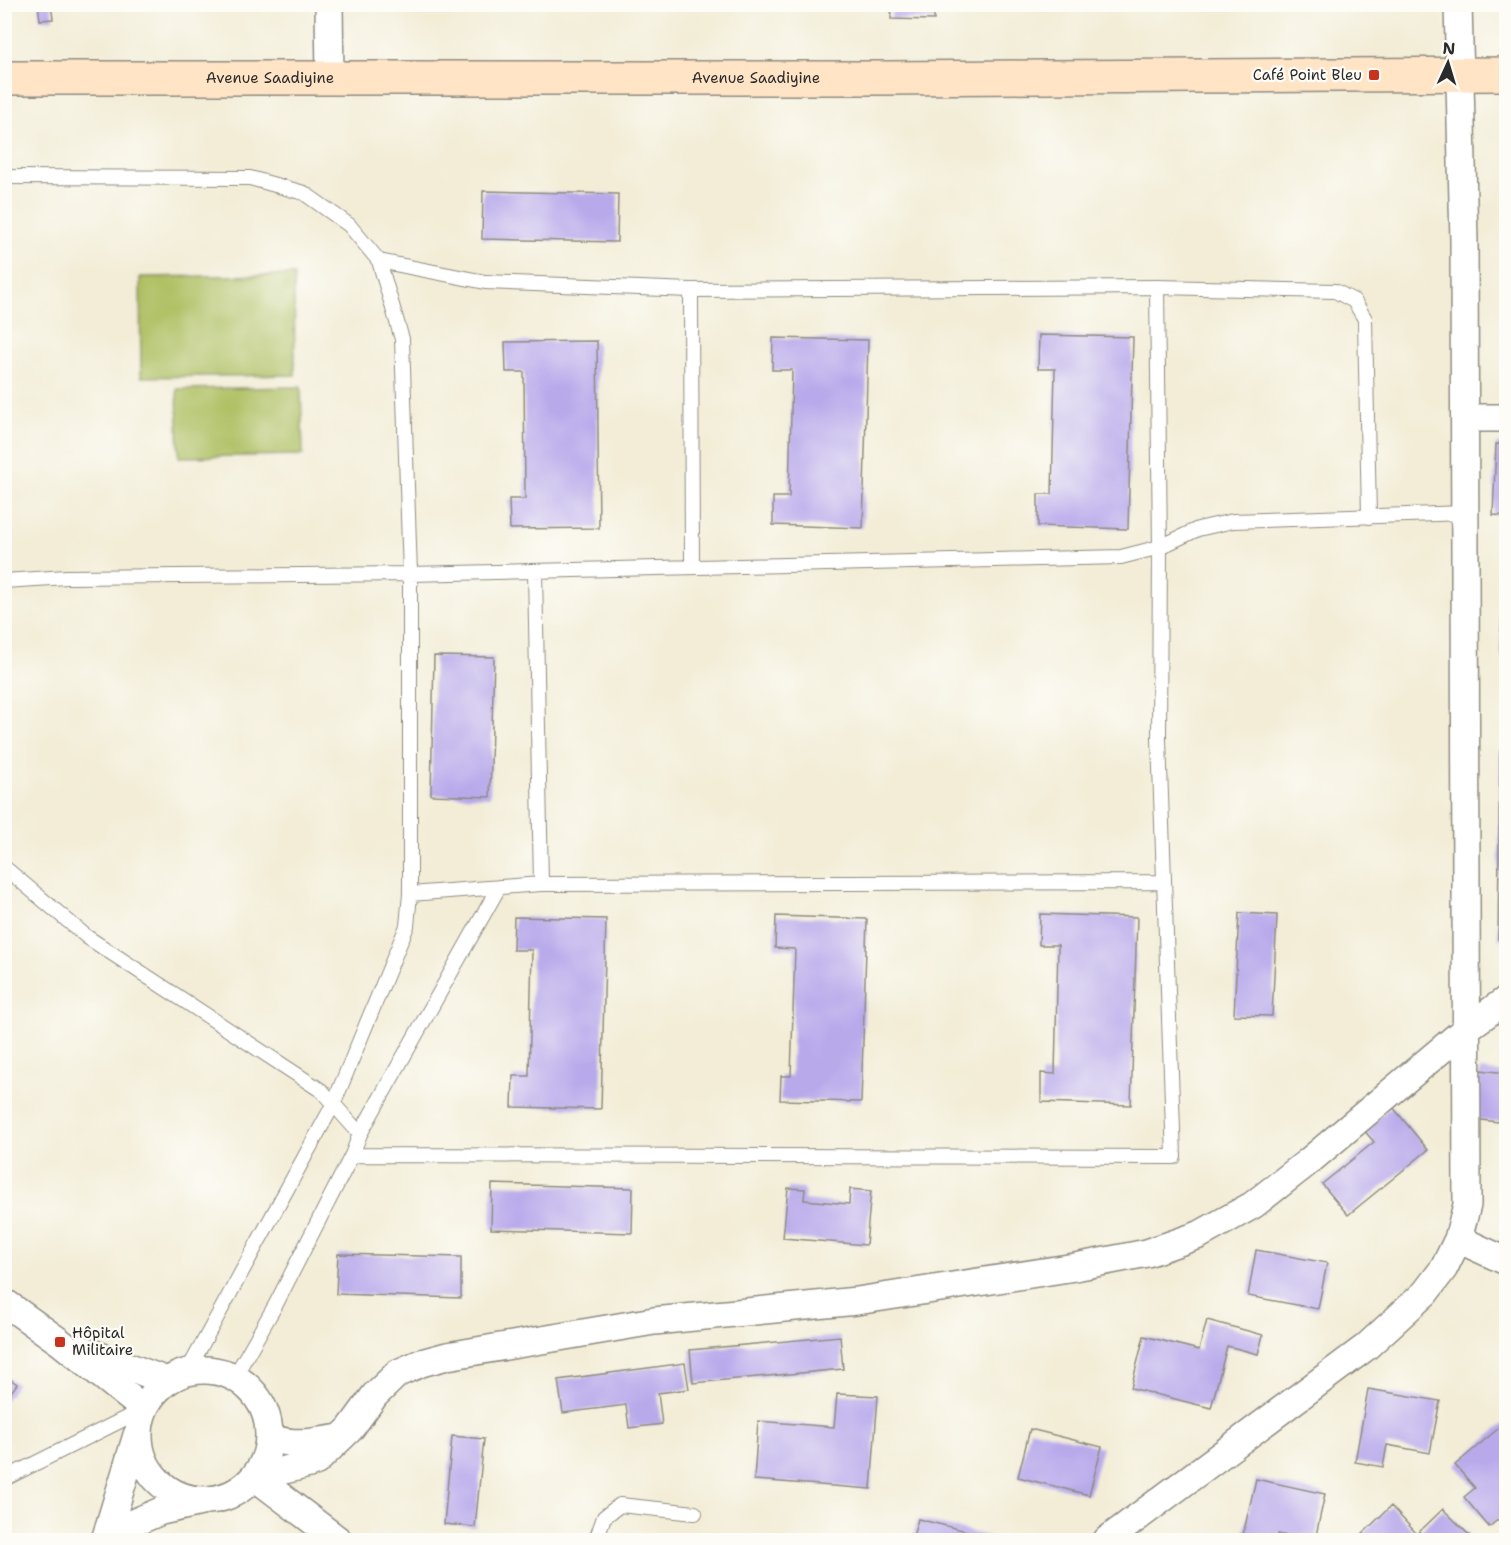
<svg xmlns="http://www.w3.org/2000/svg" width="1511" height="1545" viewBox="0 0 1511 1545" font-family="'Shantell Sans',sans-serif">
<rect width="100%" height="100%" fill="#fdfcf7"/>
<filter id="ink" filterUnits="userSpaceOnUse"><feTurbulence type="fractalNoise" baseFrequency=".0167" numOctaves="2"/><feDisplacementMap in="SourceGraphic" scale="12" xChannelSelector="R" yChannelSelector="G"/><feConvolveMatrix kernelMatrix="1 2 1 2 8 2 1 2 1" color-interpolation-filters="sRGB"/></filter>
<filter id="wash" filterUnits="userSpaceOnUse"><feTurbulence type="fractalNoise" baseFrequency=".008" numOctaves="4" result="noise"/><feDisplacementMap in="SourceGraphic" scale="24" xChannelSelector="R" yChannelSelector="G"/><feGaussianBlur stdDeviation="1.35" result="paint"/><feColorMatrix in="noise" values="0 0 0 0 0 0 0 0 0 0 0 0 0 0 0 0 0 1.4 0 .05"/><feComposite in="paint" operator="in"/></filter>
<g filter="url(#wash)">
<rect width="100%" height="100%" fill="#f3edd7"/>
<!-- green -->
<path fill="#afc063" stroke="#6d7647" stroke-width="1.5" d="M294,275l1,100 -154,2 -1,-100z
M301,387l2,68 -124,2 -2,-68z"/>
<g id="blocks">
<!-- building -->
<path fill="#b8a9eb" d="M38,4h13l2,15 -13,1z
M892,4h42v16l-43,-1z
M483,191l135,3 -1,48 -135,-3z
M1039,335l94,2 -5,192 -90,-3v-32h14l3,-125h-17z
M773,338l95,2 -5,188 -90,-3v-28h16l3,-127h-20z
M597,341l2,187 -89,1 -1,-30h16l-1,-127h-18l-1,-30z
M1496,444h10v72l-13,-1z
M1505,542h1v112h-6z
M434,656l60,1 -4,140 -59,-2z
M1500,751h6v188h-8z
M1239,913l38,2 -5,101 -38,-1z
M1040,914l97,3 -6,188 -90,-3v-29l14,1 3,-129h-19z
M776,916l91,3 -6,183 -81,-2 1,-24h10l4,-127 -20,-1z
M514,917l92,2 -5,190 -89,-2 1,-31h16l3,-126h-19z
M1480,1070l26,3v50l-32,-4z
M1392,1106l36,44 -80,65 -26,-31 52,-42 -11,-13z
M492,1184l141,4 -1,45 -141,-4z
M788,1188l17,1 -1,11 45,4 1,-15 21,2 -5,54 -83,-7z
M1256,1250l71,13 -9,46 -70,-13z
M338,1254l123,3v41l-125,-4z
M1207,1320l56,15 -5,19 -31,-8 -16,62 -80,-20 13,-52 55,14z
M840,1336l3,33 -150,14 -3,-33z
M685,1363l4,26 -31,4 4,31 -33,4 -3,-23 -63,8 -5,-33z
M4,1375l13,9 -13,18z
M1368,1389l72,12 -10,52 -43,-8 -4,22 -28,-5z
M837,1394l41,2 -7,93 -117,-9 4,-59 76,6z
M1506,1422v91l-17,14 -25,-30 11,-9 -20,-23z
M1030,1429l72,18 -13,48 -71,-18z
M452,1436l32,3 -9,88 -31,-3z
M1256,1479l69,15 -10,46h-10l-27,-6 -1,6h-15v-1l-19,-4z
M1391,1506l26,28 26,-25 27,27 -5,4h-109z
M918,1519l73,18 -1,3h-78z"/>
</g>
</g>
<g filter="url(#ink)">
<use href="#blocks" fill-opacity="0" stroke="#8f8c81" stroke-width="1.5"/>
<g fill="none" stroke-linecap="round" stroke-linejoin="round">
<!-- service casing -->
<g stroke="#8f8c81" stroke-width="16">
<path id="service" d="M4,177l246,1 54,15 45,32 30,36 23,78 8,235 -343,3 -63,4
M1157,287l178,4 19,10 11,18 4,198
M691,290l1,277
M535,571l6,313
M4,867l83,70 235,154 38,43
M410,894l131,-10 623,-2
M352,1155l822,2 -15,-417 1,-193 -3,-260 -466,3 -206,-8 -106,-21
M187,1372l146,-267 74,-179 3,-32v-320l711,-17 39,-10 38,-18 35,-8 232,-8
M235,1376l41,-72 76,-149 8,-21 139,-247
M4,1479l140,-70
M596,1540l8,-23 16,-12 75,8"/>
</g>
<!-- minor casing -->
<g stroke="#8f8c81" stroke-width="30">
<path id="minor" d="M329,4l1,75
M1466,418h40
M1458,1239l48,22
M4,1302l56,40 84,67
M81,1349l86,32
M139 1435a65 65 0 1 1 130 0a65 65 0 1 1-130 0Z
M270,1434l4,5c22,7 43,3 66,-1
M255,1477l54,-13 8,-3 6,-6 27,-26 25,-34 23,-22 23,-10 26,-7 207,-35 203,-20 218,-34 72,-14 52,-18 54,-30 55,-43 159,-134 39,-28
M255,1477l83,63
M105,1540l32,-105
M105,1540l28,-17 28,-12 40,-9
M1107,1540l259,-193 59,-54 19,-25 14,-29 9,-34 -3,-964 -6,-237"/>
</g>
<!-- secondary casing -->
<g stroke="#8f8c81" stroke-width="36">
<g id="secondary">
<path id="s1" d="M4,78h883l619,-4"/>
</g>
</g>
<!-- service -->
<use href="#service" stroke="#fff" stroke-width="14"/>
<!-- minor -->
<use href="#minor" stroke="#fff" stroke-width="27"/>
<!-- secondary -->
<use href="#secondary" stroke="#ffe4c6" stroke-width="33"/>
</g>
</g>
<!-- markers -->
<g fill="#c8321e" stroke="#fdfcf7" stroke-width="2">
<rect x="1368" y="69" width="12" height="12" rx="3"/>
<rect x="54" y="1336" width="12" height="12" rx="3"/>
</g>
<g text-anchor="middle" stroke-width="4.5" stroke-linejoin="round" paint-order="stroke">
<!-- poi labels -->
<g font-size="15" fill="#2b2b2b" stroke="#fdfcf7" text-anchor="end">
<text x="1362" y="80">Café Point Bleu</text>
<text x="72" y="1338" text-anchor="start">Hôpital<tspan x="72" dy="17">Militaire</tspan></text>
</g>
<!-- street labels -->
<g font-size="15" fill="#2b2b2b" stroke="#fdfcf7">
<text dy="5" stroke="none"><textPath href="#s1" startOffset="752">Avenue Saadiyine</textPath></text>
<text dy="5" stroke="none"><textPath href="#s1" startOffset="266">Avenue Saadiyine</textPath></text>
</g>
</g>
<!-- margin -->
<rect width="1511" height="1545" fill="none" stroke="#fdfcf7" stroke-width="24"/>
<!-- north arrow -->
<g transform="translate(1448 63) rotate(4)" stroke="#fdfcf7" stroke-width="4.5" paint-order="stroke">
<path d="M0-4.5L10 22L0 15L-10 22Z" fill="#2b2b2b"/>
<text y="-9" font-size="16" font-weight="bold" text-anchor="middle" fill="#2b2b2b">N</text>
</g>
</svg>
